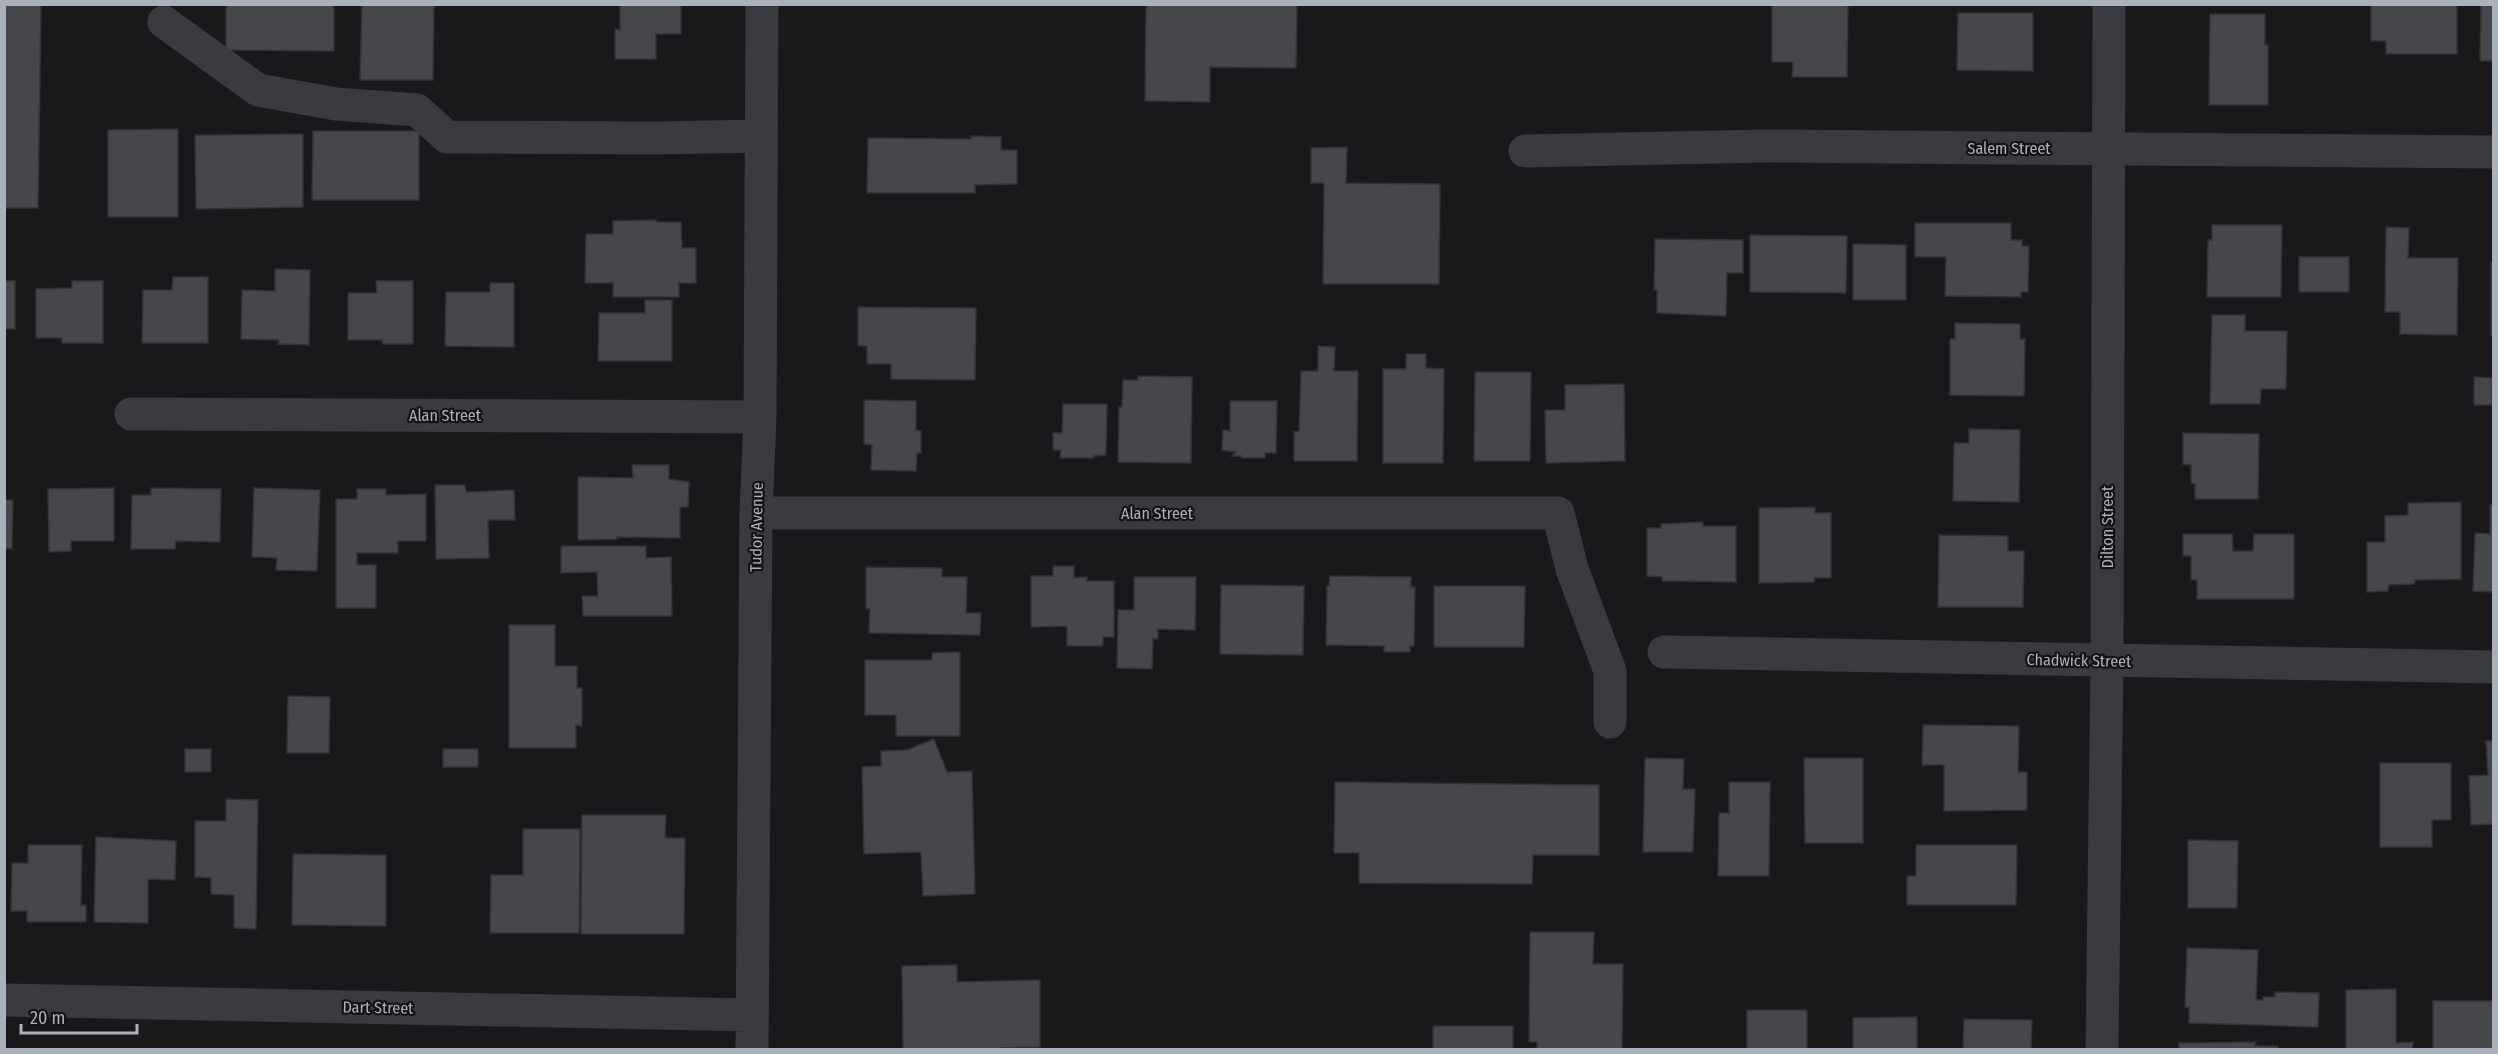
<svg xmlns="http://www.w3.org/2000/svg" width="2498" height="1054" viewBox="0 0 2498 1054" font-family="'Fira Sans Condensed',sans-serif">
<rect width="100%" height="100%" fill="#19191b"/>
<!-- building -->
<path fill="#45474b" stroke="#333337" stroke-width="1.5" d="M4,4h37l-3,204h-34z
M226,4h108v47l-108,-1z
M362,4h72l-1,76h-73z
M620,4h61v30h-25v25h-41v-30l5,1z
M1146,4h151l-1,64 -86,-1v35l-65,-1z
M1793,4h55l-1,73h-55l1,-15h-21v-57z
M2371,4h86v50h-71v-13h-15z
M2481,4h13v57h-14z
M1958,13h75v58l-76,-1z
M2210,14h55v31h3v60h-59z
M178,129v88h-70v-87z
M313,131h106v69h-107z
M303,134v73l-107,2 -1,-74z
M971,136l30,1v13h16v34l-42,1v8h-108l1,-55 103,1z
M1347,147l-1,36 94,1 -1,100h-116l1,-101h-13v-35z
M656,220v2h25l1,26h14v35h-17v14h-66v-14h-28l1,-49h27v-13z
M1915,223h96v17h11v6h7l-1,46h-7v5l-76,-1 1,-39h-31z
M2212,225h70l-1,72h-74l1,-57h4z
M2386,227l23,1 -1,30h50l-1,77 -57,-1v-22h-15z
M1750,235l97,1 -1,57 -96,-1z
M1655,239l88,1v33h-16l-1,43 -69,-3v-23h-3z
M1853,244l53,1v55h-53z
M2299,257h50v35h-50z
M2491,263h3v72h-3z
M275,269l35,1 -1,75 -31,-1 1,-4 -38,-1 1,-49 33,1z
M173,277h35v66h-66l1,-53h29z
M4,281h11v48h-11z
M72,281h31v62h-41v-5h-26v-49l36,-1z
M376,281h37v63h-30l-1,-4h-34v-47h29z
M490,283h24v64l-69,-1 1,-54h44z
M645,300h27v61h-74l1,-48h46z
M858,307l118,1 -1,72 -84,-1v-15h-24v-18h-9z
M2212,315h33v16h42l-1,58h-25l-1,15h-50z
M1955,323l65,1v15h5l-1,57 -74,-1v-56h5z
M1318,346l17,1 -1,24h24l-1,90h-63v-29l5,-1 2,-60h17z
M1406,354h20v14l18,1 -1,94h-60v-94h23z
M1475,372h56l-1,89h-56z
M1138,376l54,1 -1,86 -73,-1 1,-55h3l1,-27h15z
M2474,377l18,1v27h-18z
M1624,384l1,77 -79,2 -1,-53h20v-25z
M864,400l52,1v29l5,1v22h-4l-1,18 -45,-1 1,-25 -8,-1z
M1230,401h47l-1,52h-11v5h-24v-2h-9l4,-4 -14,-2 1,-20 7,1z
M1063,404h44l-1,51 -12,1v2h-34l1,-8h-8v-17h9z
M1969,429l51,1 -1,72 -66,-1 1,-58h15z
M2183,433l76,1 -1,65h-63v-15l-4,-1v-18l-8,-1z
M632,465h37v14l20,3 -1,25h-8v31l-63,-1v2l-39,1v-63l55,1z
M435,485h30l1,7 48,-2 1,30h-27l1,38 -53,1z
M114,488v53h-43v10l-22,1 -1,-63z
M151,488l70,1 -1,53 -44,-1 -1,8h-44l1,-54h19z
M254,488l66,2 -3,81 -41,-1 1,-12 -25,-1z
M357,489h29v6l40,-1v47h-28v12h-41v12h19v43h-40v-109h21z
M4,500h9l-1,49 -8,-1z
M2461,502v77l-46,1 -1,4 -25,1 -1,6 -21,1v-50h18v-26l23,-1v-12z
M2490,505h4v87l-21,-1 2,-58 15,1z
M1815,507v6h16v65h-16l-1,4 -55,1v-75z
M1703,522v4h33v56l-74,-1v-4l-15,-1v-48h14v-4z
M2183,534h49l1,17h20l1,-17h40v65h-97v-19h-6v-24h-8z
M1939,535l69,1v15h16l-1,56h-85z
M561,546h85v12l25,-1 1,59h-89l-1,-20h16l-1,-24 -36,1z
M1053,566h21v12l13,-1v4h27v56h-11v9h-36v-20l-36,1v-51h22z
M866,567l76,1v9h25l-1,36h15l-1,22 -111,-2 1,-24h-4z
M1330,576l81,1v10h4l-1,59h-4v6h-26v-6l-58,-1 1,-59h2z
M1134,577h62l-1,53 -37,-1v10h-5l-1,30 -35,-1 1,-58h16z
M1221,585l83,1 -1,69 -83,-1z
M1434,586h91l-1,61h-90z
M509,625h46v41h22v22h5v38l-6,-1v23h-67z
M960,652v84h-64v-21h-31v-55h67v-7z
M288,696l42,1 -1,56h-42z
M1923,725l96,1 -1,46h9v38l-83,1v-46h-22z
M934,739l13,33 25,-1 3,123 -52,2 -2,-44 -57,2 -2,-87 19,-1v-15l26,-1z
M2486,741h8v83l-23,1 -2,-49 19,-1z
M185,749h26v23h-26z
M443,749h35v18h-35z
M1645,758l39,1 -1,30h12l-2,63h-50z
M1804,758h59v85h-58z
M2380,763h71v57h-19v27h-52z
M1335,782l264,3v70h-66l-1,29 -173,-1v-30h-25z
M1729,782h41l-1,94h-51l1,-63h10z
M226,799l32,1 -2,129 -22,-1v-33l-23,-1v-16l-16,-1v-56h31z
M582,815h84l-1,23h20l-1,96h-103z
M523,829h57l-1,104h-89l1,-58h32z
M96,837l80,4 -1,39 -27,-1v44l-54,-1z
M2188,840l50,1 -1,67h-49z
M28,845h54l-1,60h5v17h-59v-11h-16l1,-48h16z
M1916,845h101l-1,60h-109v-29h9z
M293,854l93,1v71l-94,-1z
M1530,932h64l-1,32h30l-1,86h-85v-8h-8z
M2187,948l71,2 -2,50h7v-3h12v-5l44,1 -1,34 -129,-4v-16h-4z
M957,965v17l83,-2v67l-39,1v2h-98l-1,-84z
M2396,989v54l17,-1 -1,8h-66v-60z
M2433,1001h61v49h-61z
M1747,1010h60v40h-60z
M1917,1017v33h-64v-32z
M1964,1019l68,1 -1,30h-68z
M1433,1026h80v24h-80z
M2256,1042l-1,4h23v4h-99v-7z"/>
<g fill="none" stroke-linecap="round" stroke-linejoin="round">
<!-- minor -->
<path stroke="#3a3b40" stroke-width="33" d="M164,22l94,68 78,14 81,6 30,27 209,1 105,-2
M1525,151l240,-5 729,6
M131,414l629,3
M756,513h802l14,56 38,102v51
M1664,652l830,15
M4,1000l748,15
M752,1050l4,-537 4,-96 2,-413
M2102,1050l5,-390 2,-656"/>
</g>
<g text-anchor="middle" stroke-width="4.5" stroke-linejoin="round" paint-order="stroke">
<!-- street labels -->
<g font-size="16" fill="#abb1bb" stroke="#141416">
<text x="2009" y="154">Salem Street</text>
<text x="445" y="421">Alan Street</text>
<text x="1157" y="519">Alan Street</text>
<text transform="translate(756 527) rotate(-89)" y="6">Tudor Avenue</text>
<text transform="translate(2107 527) rotate(-90)" y="6">Dilton Street</text>
<text transform="translate(2079 660) rotate(1)" y="6">Chadwick Street</text>
<text transform="translate(378 1007) rotate(1)" y="6">Dart Street</text>
</g>
</g>
<!-- border -->
<rect width="2498" height="1054" fill="none" stroke="#abb1bb" stroke-width="12"/>
<!-- scale -->
<path d="M21 1024v9h116v-9" fill="none" stroke="#abb1bb" stroke-width="3"/>
<text x="30" y="1024" font-size="18" fill="#abb1bb" stroke="#141416" stroke-width="4.5" paint-order="stroke">20 m</text>
</svg>
